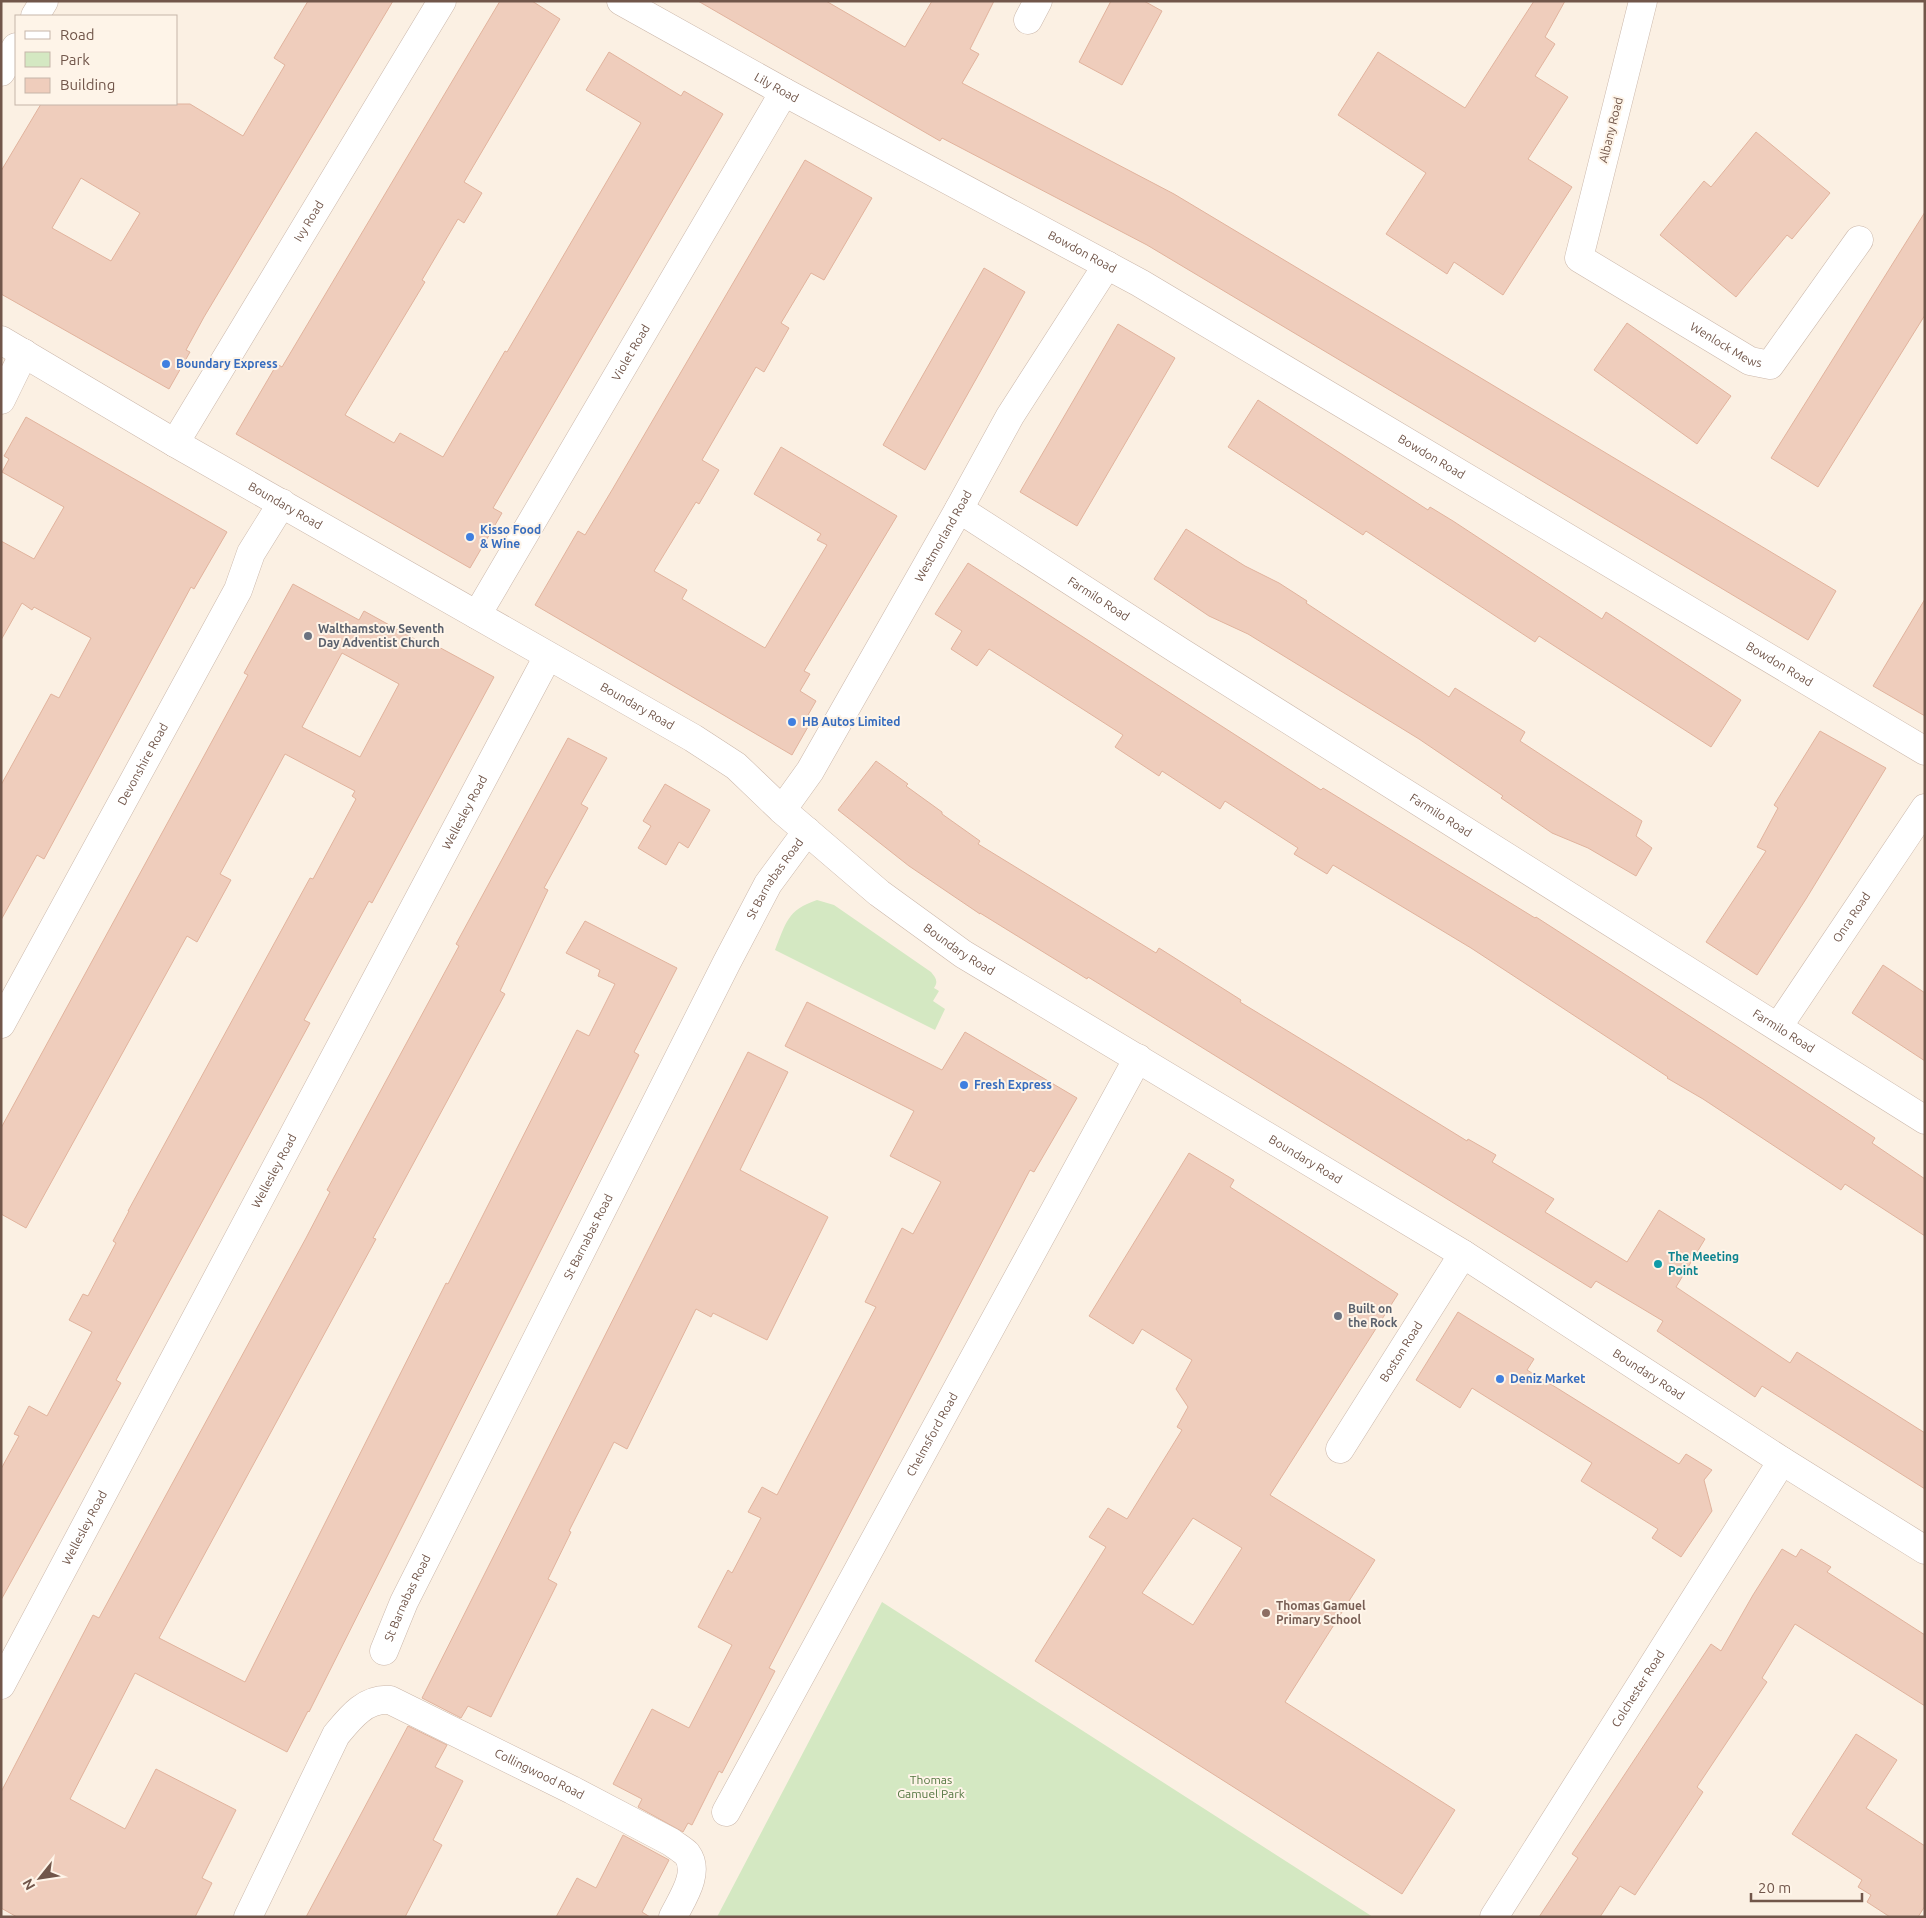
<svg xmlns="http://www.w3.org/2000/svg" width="1926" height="1918" viewBox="0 0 1926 1918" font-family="Ubuntu,sans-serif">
<rect width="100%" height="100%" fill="#fbf0e3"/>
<!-- green -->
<path fill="#d4e8c2" d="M817,900l17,5 97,67c4,5 8,9 3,16l5,3 -6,10 12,8 -10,21 -160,-80c11,-27 12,-40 42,-50z
M882,1602l491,315h-656z"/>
<!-- building -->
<path fill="#efcdbc" stroke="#e1b39d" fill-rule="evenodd" d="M308,1h85l-189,316 -18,33 4,2 -21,37 -168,-95v-123l40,-67h149l53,32 42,-71 -11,-7zM81,178l59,35 -29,48 -59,-33z
M500,1h32l28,18 -96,163 18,11 -18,30 -6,-4 -36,61 3,2 -80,133 49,28 6,-10 43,24 62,-106 2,1 17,-29 117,-200 -55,-33 23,-38 72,44 3,-5 39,23 -230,394 9,5 -32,55 -234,-134 41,-70 5,3z
M698,1h128l79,46 27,-46h62l-24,48 9,5 -17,29 212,111 662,397 -28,49 -661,-395 -205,-107 -2,3z
M1111,1h33l18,10 -40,74 -43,-23z
M1534,1h31l-20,36 10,7 -20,32 33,21 -40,62 44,28 -69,108 -49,-33 -7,12 -61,-40 40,-61 -88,-58 40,-63 87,56z
M1756,132l74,61 -38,46 -5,-4 -51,62 -76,-62 44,-54 7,6z
M805,160l67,38 -48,82 -13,-7 -30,50 8,5 -25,44 -8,-5 -54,93 17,10 -20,34 -3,-2 -42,69 33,19 -5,9 83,49 62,-103 -10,-5 4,-6 -67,-40 27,-47 116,69 -93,155 6,3 -10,17 16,10 -8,14 5,3 -21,37 -257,-150 43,-74 7,4 27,-45z
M1925,212v103l-107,172 -47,-29z
M984,268l41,24 -100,178 -42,-25z
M1627,323l104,73 -34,48 -103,-74z
M1118,324l57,34 -98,168 -57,-34z
M1258,400l170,110 2,-3 23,14 149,98 4,-7 135,88 -30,47 -172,-111 -4,6 -169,-111 -3,4 -135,-88z
M26,417l201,115 -33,57 -3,-2 -147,272 -7,-4 -36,65v-135l50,-91 8,4 32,-60 -57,-31 -2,3 -10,-7 -21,37v-99l33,18 30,-52 -62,-35 7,-13 -5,-3z
M1186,529l59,37 34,17 28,18 -1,2 143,94 6,-9 70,44 -5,9 122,80 -6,15 16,12 -16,28 -48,-28 -36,-15 -51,-35 2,-2 -84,-57 -171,-105 -39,-18 -55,-37z
M968,563l353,227 2,-2 212,130 1,-1 200,129 139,92 -3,5 53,36v57l-80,-52 -4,6 -138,-91 -36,-21 1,-1 -197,-129 -138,-83 -6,9 -33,-20 4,-6 -73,-47 -5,8 -58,-38 -3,5 -44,-29 8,-12 -134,-86 -12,17 -26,-17 11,-18 -27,-17z
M293,584l66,36 5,-9 58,32 2,-4 70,38 -122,226 -3,-2 -65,119 6,3 -194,357 5,3 -120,217v-131l18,-33 -5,-2 15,-28 18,10 45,-84 -23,-12 14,-26 5,2 28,-53 -3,-2 16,-30h-1l182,-333 3,1 43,-80 -4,-3 3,-5 -70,-37 -65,120 11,6 -34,62 -10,-6 -161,292 -25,-14v-86l197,-361 50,-92 -4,-2zM342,653l57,31 -39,73 -58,-30z
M1925,599v117l-52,-30z
M1820,731l66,37 -80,131 -49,76 -51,-33 60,-91 -9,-4 21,-39 -4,-3z
M568,738l39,20 -26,46 7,4 -44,80 4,2 -48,101 5,3 -132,244 3,1 -12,22 -205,377 86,44 201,-399 2,1 129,-254 12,6 26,-52 -17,-8 2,-6 -34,-17 19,-32 92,47 -43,84 5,3 -330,657 -1,-1 -21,41 -152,-79 -65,126 55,30 31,-60 80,41 -34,68 10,5 -17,34h-178l-16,-9v-116l92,-177 6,3 207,-380 24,-46 -3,-2 132,-244 -3,-2z
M876,761l32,23 -2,2 36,26v2l38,27 -2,3 178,109 3,-5 82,52 -1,2 102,62 125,77 1,-2 28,16 -4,7 62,37 -9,13 82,50 32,-52 46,29 -29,48 114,76 7,-11 128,81v56l-163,-103 -7,11 -98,-66 6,-10 -67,-40 -5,7 -503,-311 -1,2 -107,-66v1l-71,-48 -71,-56z
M665,784l45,26 -22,38 -9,-6 -13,23 -28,-17 13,-22 -8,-5z
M1883,965l42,28v68l-73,-48z
M807,1002l135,68 23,-38 112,66 -43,74 -4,-2 -261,498 6,3 -53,102 -3,-2 -27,54 -4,-2 -5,9 -45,-25 4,-8 -29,-15 39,-75 37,19 43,-83 -34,-18 30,-57 4,3 29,-55 -13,-6 14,-25 15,8 99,-188 -11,-5 37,-74 11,6 28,-52 -51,-26 24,-45 -129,-65z
M748,1052l40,20 -48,98 88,47 -61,123 -54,-27 -2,4 -15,-8 -69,140 -13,-7 -45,89 2,1 -23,47 9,5 -66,133 -23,-11 -7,12 -39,-20z
M1189,1153l45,27 -4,7 168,107 -128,201 105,65 -90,142 170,108 -53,84 -367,-233 71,-114 -17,-10 19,-29 19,11 55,-89 -5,-3 11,-20 -12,-18 16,-29 -50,-31 -9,15 -44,-28zM1193,1518l49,30 -49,77 -51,-32z
M1458,1312l76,47 -7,11 30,18 122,76 7,-10 26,16 -8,10 8,31 -31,46 -29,-19 6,-9 -77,-48 11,-18 -120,-75 -12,20 -44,-28z
M1782,1549l14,8 5,-8 30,18 -4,5 98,63v71l-130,-82 -33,54 5,4 -70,105 6,5 -68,103 -15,-9 -20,31h-61l39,-59 -6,-4 139,-210 10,7 32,-56z
M408,1726l39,19 -12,22 28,14 -30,59 9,5 -37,72h-99z
M1856,1734l41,26 -31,48 59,38v60l-7,11h-28l-23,-15 4,-7 -13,-8 4,-7 -70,-46z
M623,1835l46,25 -27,52 8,5h-94l21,-39 19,10z"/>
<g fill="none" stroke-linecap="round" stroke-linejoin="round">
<!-- minor casing -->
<g stroke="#cbb7aa" stroke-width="29">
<g id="minor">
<path id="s1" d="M621,1l163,91 356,191 785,468"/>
<path id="s2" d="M1643,1l-64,257 171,103 20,4 89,-125"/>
<path d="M35,16l9,-15"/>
<path d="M1028,20l10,-19"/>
<path d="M1,72l15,-25"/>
<path id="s3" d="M1,340l174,103 518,295 43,28 46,44 97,83 84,61 500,300 319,207 143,89"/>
<path d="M1,400l23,-47"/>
<path id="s4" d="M175,443l267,-442"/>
<path id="s5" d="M959,509l222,143 744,468"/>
<path id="s6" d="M477,615l307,-523"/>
<path id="s7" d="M782,810l28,-39 149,-262 51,-93 97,-151"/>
<path id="s8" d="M1,1024l237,-434 13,-37 31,-50"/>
<path id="s9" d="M1778,1027l147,-219"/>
<path id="s10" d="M1340,1449l123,-195"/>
<path id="s11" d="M384,1651l20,-49 323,-640 41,-78 39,-53"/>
<path id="s12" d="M1,1685l547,-1029"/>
<path id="s13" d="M726,1812l412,-754"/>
<path id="s14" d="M248,1917l88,-182c14,-17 29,-37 54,-35l182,90 99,52c5,4 12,8 16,12 14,19 -6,46 -14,63"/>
<path id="s15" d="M1494,1917l288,-456"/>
</g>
</g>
<!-- minor -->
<use href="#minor" stroke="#fff" stroke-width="28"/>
</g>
<!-- markers -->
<g fill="#3f7fe0" stroke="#fef4e8" stroke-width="2">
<circle cx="166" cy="364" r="5"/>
<circle cx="470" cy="537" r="5"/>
<circle cx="792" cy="722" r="5"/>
<circle cx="964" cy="1085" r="5"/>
<circle cx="1500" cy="1379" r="5"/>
</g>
<g fill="#6b7280" stroke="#fef4e8" stroke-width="2">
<circle cx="308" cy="636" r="5"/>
<circle cx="1338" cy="1316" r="5"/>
</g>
<circle fill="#0f9aa8" stroke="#fef4e8" stroke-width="2" cx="1658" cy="1264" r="5"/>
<circle fill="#8d6e63" stroke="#fef4e8" stroke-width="2" cx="1266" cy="1613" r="5"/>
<g text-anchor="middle" stroke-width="4" stroke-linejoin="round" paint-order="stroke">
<!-- street labels -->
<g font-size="12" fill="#71564a" stroke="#fef4e8">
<text dy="4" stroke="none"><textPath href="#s1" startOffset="178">Lily Road</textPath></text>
<text transform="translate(1611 130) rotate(-76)" y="4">Albany Road</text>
<text dy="4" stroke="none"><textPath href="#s4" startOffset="259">Ivy Road</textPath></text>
<text dy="4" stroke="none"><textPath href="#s1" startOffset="525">Bowdon Road</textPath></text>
<text dy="4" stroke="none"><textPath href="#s2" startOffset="436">Wenlock Mews</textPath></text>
<text dy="4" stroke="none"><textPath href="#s6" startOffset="304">Violet Road</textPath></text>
<text dy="4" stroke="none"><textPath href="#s1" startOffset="930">Bowdon Road</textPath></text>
<text dy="4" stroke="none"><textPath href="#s3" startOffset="329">Boundary Road</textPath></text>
<text dy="4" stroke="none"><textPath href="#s7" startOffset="318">Westmorland Road</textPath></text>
<text dy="4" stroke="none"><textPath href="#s5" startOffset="166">Farmilo Road</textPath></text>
<text dy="4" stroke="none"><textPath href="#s1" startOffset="1335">Bowdon Road</textPath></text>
<text dy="4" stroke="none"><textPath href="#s3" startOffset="734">Boundary Road</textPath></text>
<text dy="4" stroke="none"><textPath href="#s8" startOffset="296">Devonshire Road</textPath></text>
<text dy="4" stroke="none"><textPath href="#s12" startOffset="988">Wellesley Road</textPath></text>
<text dy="4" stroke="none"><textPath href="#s5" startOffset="571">Farmilo Road</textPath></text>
<text dy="4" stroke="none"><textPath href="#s11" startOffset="866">St Barnabas Road</textPath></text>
<text dy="4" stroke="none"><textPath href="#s9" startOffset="132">Onra Road</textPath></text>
<text dy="4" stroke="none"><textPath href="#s3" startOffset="1139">Boundary Road</textPath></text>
<text dy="4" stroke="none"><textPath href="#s5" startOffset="976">Farmilo Road</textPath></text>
<text dy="4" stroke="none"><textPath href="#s3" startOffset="1544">Boundary Road</textPath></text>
<text dy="4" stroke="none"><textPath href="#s12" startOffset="582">Wellesley Road</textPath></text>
<text dy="4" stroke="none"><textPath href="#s11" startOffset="462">St Barnabas Road</textPath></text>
<text dy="4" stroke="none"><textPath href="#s10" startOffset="115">Boston Road</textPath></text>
<text dy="4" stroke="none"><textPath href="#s3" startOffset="1949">Boundary Road</textPath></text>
<text dy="4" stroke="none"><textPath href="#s13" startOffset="430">Chelmsford Road</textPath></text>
<text dy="4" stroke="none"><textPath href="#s12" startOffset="178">Wellesley Road</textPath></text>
<text dy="4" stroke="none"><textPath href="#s11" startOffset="58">St Barnabas Road</textPath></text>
<text dy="4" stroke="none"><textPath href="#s15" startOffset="270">Colchester Road</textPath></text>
<text dy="4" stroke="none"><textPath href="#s14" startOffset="436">Collingwood Road</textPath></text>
</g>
<!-- shop labels -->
<g font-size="12" font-weight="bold" fill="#366cbe" stroke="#fef4e8" text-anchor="start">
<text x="176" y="368">Boundary Express</text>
<text x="480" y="534">Kisso Food<tspan x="480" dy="14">&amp; Wine</tspan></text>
<text x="802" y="726">HB Autos Limited</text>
<text x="974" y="1089">Fresh Express</text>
<text x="1510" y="1383">Deniz Market</text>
</g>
<!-- worship labels -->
<g font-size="12" font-weight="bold" fill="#5b616d" stroke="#fef4e8" text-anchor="start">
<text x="318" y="633">Walthamstow Seventh<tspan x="318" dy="14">Day Adventist Church</tspan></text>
<text x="1348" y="1313">Built on<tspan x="1348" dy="14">the Rock</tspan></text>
</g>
<!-- culture labels -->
<g font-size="12" font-weight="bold" fill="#0d838f" stroke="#fef4e8" text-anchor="start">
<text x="1668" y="1261">The Meeting<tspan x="1668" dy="14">Point</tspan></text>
</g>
<!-- education labels -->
<g font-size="12" font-weight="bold" fill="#785e54" stroke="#fef4e8" text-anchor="start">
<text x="1276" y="1610">Thomas Gamuel<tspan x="1276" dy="14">Primary School</tspan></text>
</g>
<!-- park labels -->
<g font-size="12" fill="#557742" stroke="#fef4e8">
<text x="931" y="1784">Thomas<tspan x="931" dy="14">Gamuel Park</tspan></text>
</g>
</g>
<!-- border -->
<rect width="1926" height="1918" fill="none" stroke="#71564a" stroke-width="5"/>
<!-- legend -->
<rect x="15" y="15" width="162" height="90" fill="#fef4e8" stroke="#c6b5a9"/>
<rect x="25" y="31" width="25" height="8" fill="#ffffff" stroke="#c6b5a9"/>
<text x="60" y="40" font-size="15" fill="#71564a">Road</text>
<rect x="25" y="52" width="25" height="15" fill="#d4e8c2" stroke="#c6b5a9"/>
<text x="60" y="65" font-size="15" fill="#71564a">Park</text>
<rect x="25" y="78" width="25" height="15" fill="#efcdbc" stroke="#c6b5a9"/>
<text x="60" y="90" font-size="15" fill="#71564a">Building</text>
<!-- north arrow -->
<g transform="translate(40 1878) rotate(240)" stroke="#fef4e8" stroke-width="4" paint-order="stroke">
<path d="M0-4L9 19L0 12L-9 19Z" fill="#71564a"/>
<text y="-8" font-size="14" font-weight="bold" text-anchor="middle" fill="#71564a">N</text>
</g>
<!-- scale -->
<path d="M1751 1893v8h111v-8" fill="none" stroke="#71564a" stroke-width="2.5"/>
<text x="1758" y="1893" font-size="15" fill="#71564a" stroke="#fef4e8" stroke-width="4" paint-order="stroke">20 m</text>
</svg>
